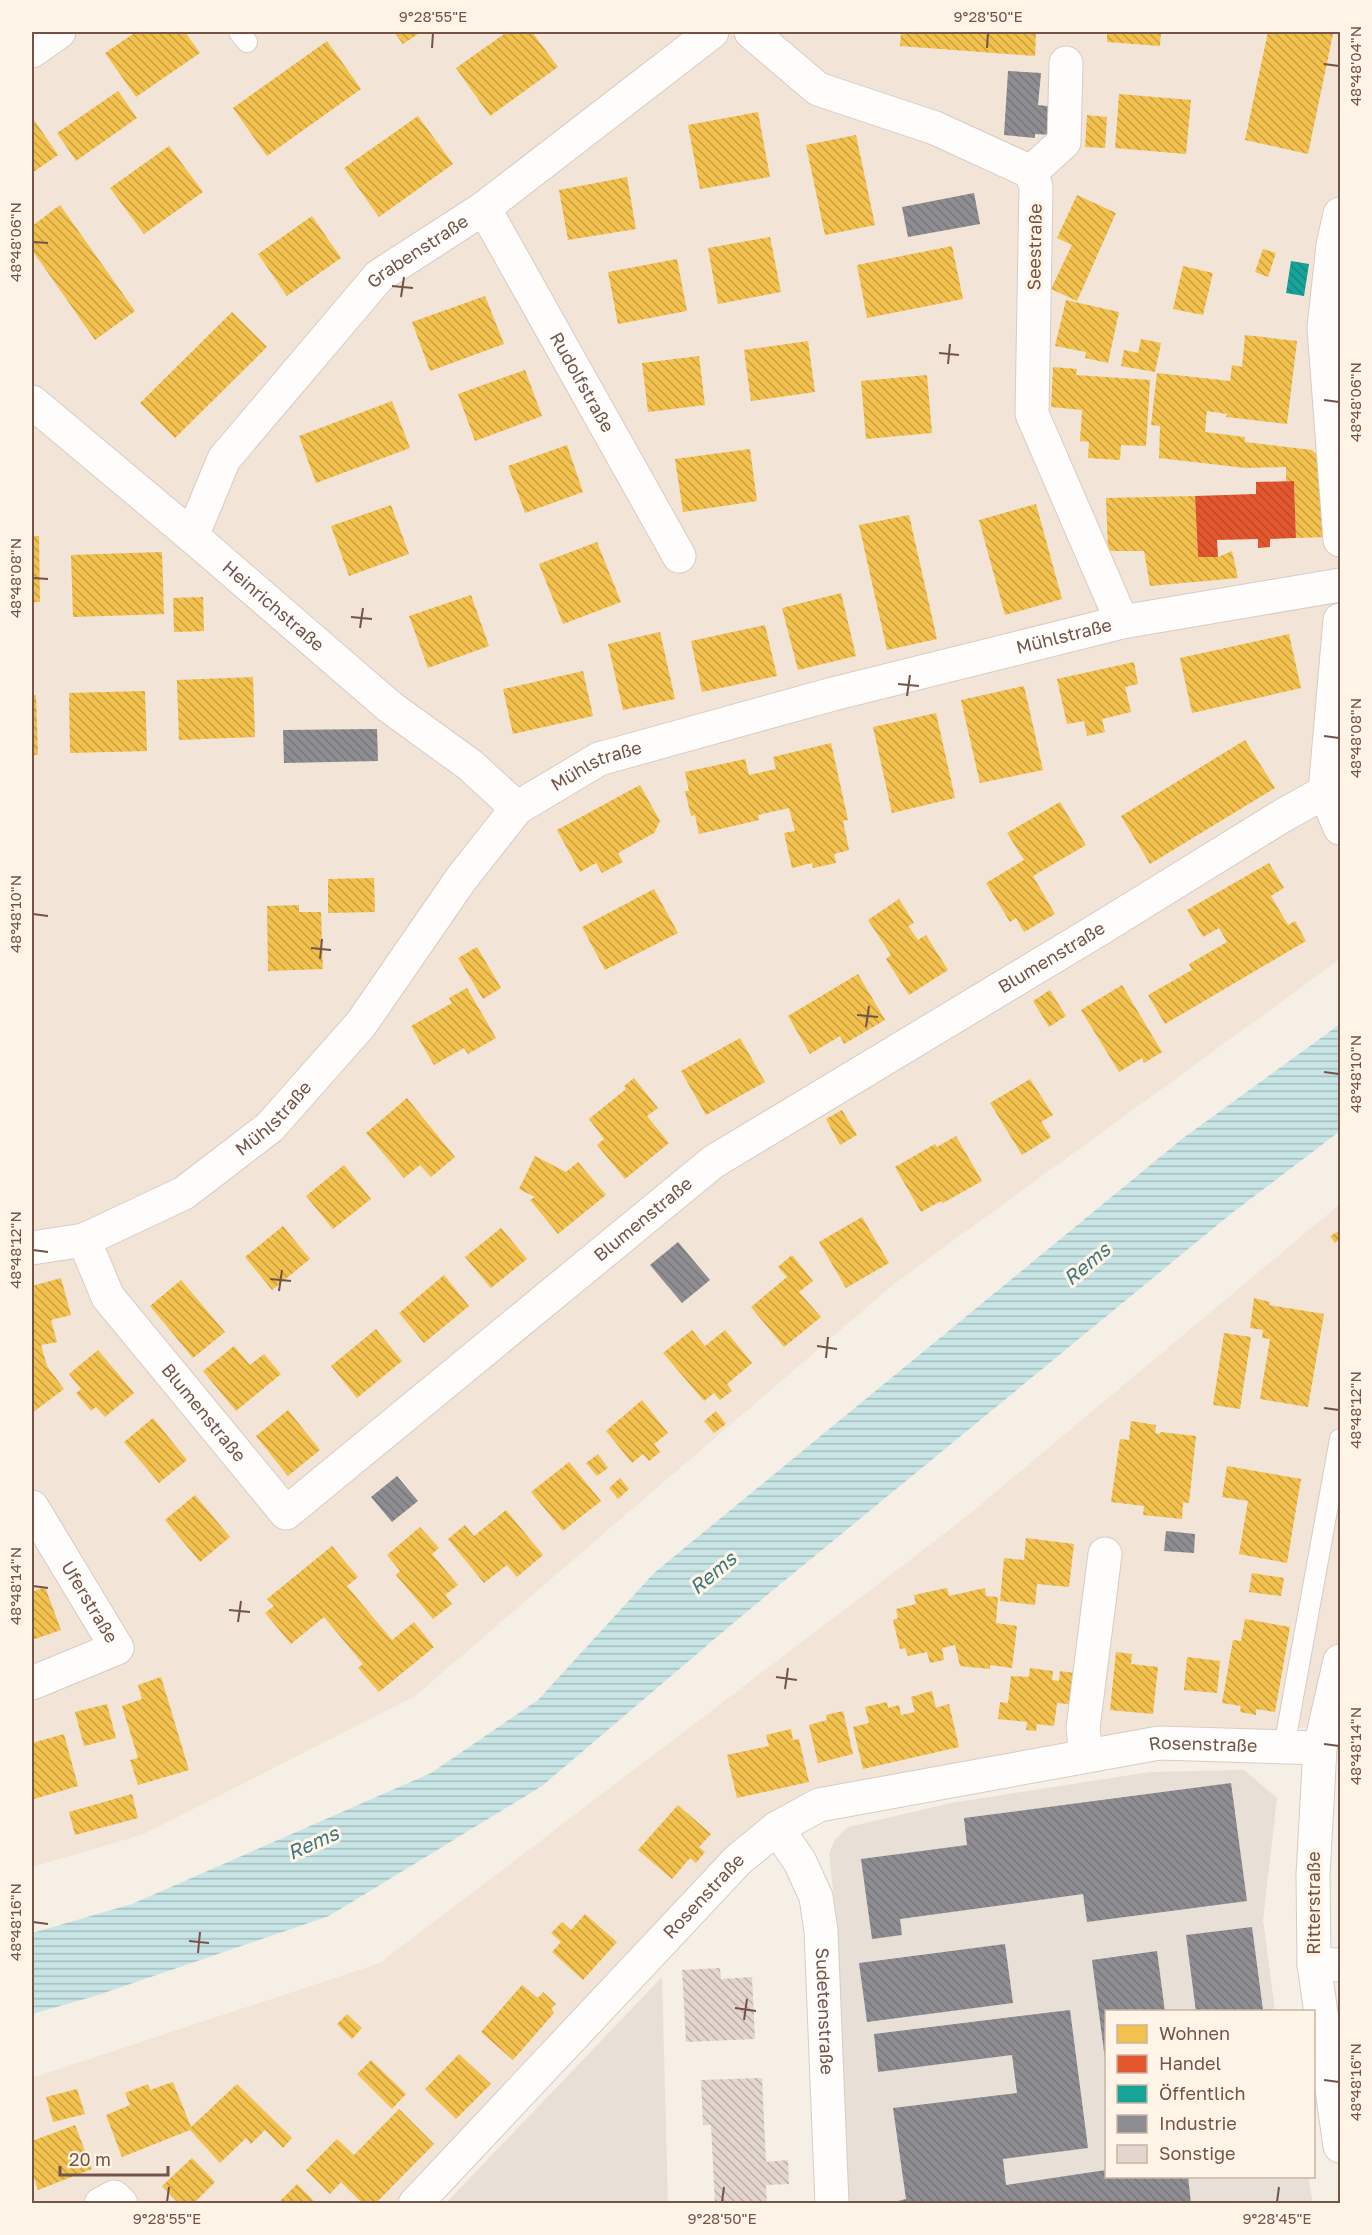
<svg xmlns="http://www.w3.org/2000/svg" width="1372" height="2235" viewBox="0 0 1372 2235" font-family="'Golos Text',sans-serif">
<defs>
<pattern id="water-rules" width="6" height="5" patternUnits="userSpaceOnUse" patternTransform="scale(1.5)"><rect width="6" height="5" fill="#c8e5e6"/><path d="M0 2.5h6" fill="none" stroke="#a7bcbc"/></pattern>
<pattern id="homes-back-hatch" width="6" height="6" patternUnits="userSpaceOnUse" patternTransform="scale(1.5)"><rect width="6" height="6" fill="#f2c14e"/><path d="M-1 5l2 2M0 0l6 6M5-1l2 2" fill="none" stroke="#c89f43"/></pattern>
<pattern id="shops-back-hatch" width="6" height="6" patternUnits="userSpaceOnUse" patternTransform="scale(1.5)"><rect width="6" height="6" fill="#e4572e"/><path d="M-1 5l2 2M0 0l6 6M5-1l2 2" fill="none" stroke="#bd4b29"/></pattern>
<pattern id="public-back-hatch" width="6" height="6" patternUnits="userSpaceOnUse" patternTransform="scale(1.5)"><rect width="6" height="6" fill="#17a398"/><path d="M-1 5l2 2M0 0l6 6M5-1l2 2" fill="none" stroke="#19877e"/></pattern>
<pattern id="industry-back-hatch" width="6" height="6" patternUnits="userSpaceOnUse" patternTransform="scale(1.5)"><rect width="6" height="6" fill="#8d8d92"/><path d="M-1 5l2 2M0 0l6 6M5-1l2 2" fill="none" stroke="#787679"/></pattern>
<pattern id="building-back-hatch" width="6" height="6" patternUnits="userSpaceOnUse" patternTransform="scale(1.5)"><rect width="6" height="6" fill="#e2d6ce"/><path d="M-1 5l2 2M0 0l6 6M5-1l2 2" fill="none" stroke="#bcb0a9"/></pattern>
</defs>
<rect width="100%" height="100%" fill="#f6efe6"/>
<!-- residential -->
<path fill="#f2e4d6" d="M32,32h1308v927l-445,324 -480,413 -271,138 -112,33z
M1340,1204v522l-190,9 -359,67 -392,401h-367v-125l348,-115 581,-442z"/>
<!-- industrial -->
<path fill="#e8dfd7" d="M1244,1770l33,28 -14,122 12,91 -169,1v164l202,1 5,26h-468l-2,-106 -5,-164 -9,-79 6,-14 13,-13 103,-24 199,-31z
M662,1977l6,226h-222z"/>
<!-- water -->
<path fill="url(#water-rules)" d="M1340,1024v107l-108,82 -494,406 -196,167 -213,130 -234,80 -63,18v-81l100,-29 299,-131 107,-73 116,-127 528,-434z"/>
<!-- homes -->
<path fill="url(#homes-back-hatch)" d="M136,32h49l15,21 -64,44 -31,-44z
M394,32h27l-18,12z
M507,32h25l26,35 -68,49 -34,-48z
M901,32h135l-1,24 -135,-10z
M1107,32h54l-1,14 -53,-4z
M1268,32h52l13,2 -25,120 -63,-14z
M327,41l34,48 -94,67 -34,-48z
M118,91l19,27 -61,43 -19,-28z
M1119,94l72,6 -5,54 -71,-6z
M758,112l12,65 -70,12 -12,-64z
M1087,115l20,2 -2,31 -20,-1z
M418,116l35,48 -74,53 -35,-49z
M32,117l26,38 -26,18z
M856,135l19,90 -50,10 -19,-90z
M169,146l34,46 -59,42 -34,-46z
M627,177l9,52 -68,11 -9,-50z
M1077,195l39,18 -39,88 -26,-12 21,-44 -15,-7z
M60,205l75,106 -40,29 -63,-90v-24z
M312,216l29,42 -54,38 -29,-42z
M770,237l11,55 -63,12 -10,-56z
M952,246l11,53 -96,19 -10,-53z
M1263,249l13,4 -8,24 -13,-5z
M677,259l10,52 -69,13 -10,-52z
M1183,266l30,7 -10,42 -30,-6z
M485,296l19,48 -74,27 -18,-49z
M1066,300l53,12 -11,51 -23,-5 1,-6 -31,-6z
M232,312l35,35 -92,91 -35,-35z
M1245,335l52,6 -10,83 -61,-7 1,-3 -20,-3 -2,21 40,5v5l67,8 12,11 3,76 -31,1 -2,-57h-8v-14l-40,1 -87,-10 1,-32 -9,-1 6,-52 73,8 2,-16 10,2z
M1141,339l20,4 -6,29 -34,-6 3,-16 14,3z
M808,341l7,51 -64,9 -7,-51z
M699,356l6,49 -57,7 -6,-49z
M1053,367l24,2 -1,6 74,5 -4,66 -25,-1 -1,15 -32,-2 1,-16 -9,-1 2,-31 -31,-3z
M525,370l17,46 -67,25 -17,-47z
M927,375l5,58 -66,6 -5,-58z
M392,401l18,47 -94,35 -17,-47z
M567,445l16,47 -58,21 -17,-47z
M750,449l7,52 -74,11 -8,-53z
M1195,496l3,61h20l14,-6 6,27 -88,8 -6,-35h-36l-2,-53z
M1036,504l26,95 -57,16 -26,-95z
M391,505l18,49 -60,22 -18,-50z
M909,515l28,124 -50,11 -28,-125z
M32,536h7l1,66h-8z
M597,542l24,60 -58,22 -24,-60z
M162,552l2,62 -91,3 -2,-62z
M841,593l15,63 -58,14 -16,-62z
M471,595l18,51 -61,22 -19,-52z
M203,597l1,34 -30,1 -1,-34z
M765,625l12,51 -75,16 -11,-51z
M660,632l15,67 -52,11 -15,-66z
M1289,634l12,54 -109,25 -12,-55z
M1134,662l4,22 -13,3 6,25 -29,7 3,13 -18,4 -3,-15 -17,3 -10,-45z
M583,671l10,45 -80,18 -10,-45z
M253,677l2,60 -76,3 -2,-60z
M1024,686l19,84 -63,13 -19,-83z
M145,691l2,60 -77,2 -1,-60z
M32,695h4l2,60h-6z
M936,713l19,85 -63,15 -19,-86z
M1245,740l30,48 -125,76 -29,-48z
M831,743l17,77 -5,1 6,29 -15,4 2,9 -23,5 -1,-5 -20,5 -8,-35 11,-2 -6,-23 -31,7 1,5 -60,14 -4,-19 -4,1 -6,-25h4l-4,-19 60,-13 4,16 27,-6 -3,-12z
M640,785l20,36 -6,12 -36,20 5,9 -21,11 -6,-10 -16,9 -23,-42z
M1060,802l26,43 -53,31 22,38 -31,18 -8,-14 -6,4 -24,-39 38,-23 -17,-27z
M1269,863l15,25 -13,8 17,29 7,-4 11,20 -141,83 -17,-29 44,-25 -3,-6 38,-22 -8,-14 -16,9 -16,-27z
M374,878l1,34 -47,1v-34z
M654,889l24,44 -73,37 -23,-43z
M899,899l15,24 -6,3 10,14 8,-5 22,35 -39,25 -23,-36 5,-4 -23,-35z
M299,905v7h22l2,57 -55,2 -1,-65z
M477,947l24,41 -18,11 -25,-41z
M858,974l27,46 -41,24 -4,-8 -30,18 -22,-38z
M1122,985l40,67 -18,11 -2,-5 -23,14 -38,-62z
M467,988l29,50 -28,16 -4,-6 -30,17 -23,-39 41,-23 -3,-5z
M1050,990l16,26 -17,11 -16,-26z
M740,1038l25,44 -59,33 -25,-44z
M634,1078l24,30 -11,8 22,27 -44,36 -28,-34 7,-6 -15,-20 37,-30 -2,-3z
M1030,1079l23,36 -12,7 10,15 -29,18 -32,-52z
M407,1098l48,59 -24,20 -11,-12 -16,13 -38,-45z
M842,1110l15,25 -17,10 -14,-26z
M956,1136l26,45 -39,22 -2,-2 -20,11 -26,-45 40,-23 2,3z
M535,1156l31,16 12,-10 28,33 -48,39 -28,-34 5,-3 -16,-8z
M344,1165l27,34 -38,30 -27,-33z
M862,1217l27,46 -43,25 -27,-46z
M283,1226l27,33 -38,31 -27,-33z
M501,1228l26,31 -36,29 -26,-31z
M1339,1231l1,8 -5,4 -5,-7z
M792,1255l21,26 -14,11 22,25 -37,30 -33,-40 36,-30 -9,-10z
M444,1275l25,31 -45,37 -25,-30z
M61,1278l10,37 -20,5 6,22 -16,3 6,21 17,23 -32,24v-127z
M181,1280l44,52 -32,26 -43,-52z
M1254,1298l16,4 -1,3 55,9 -16,93 -48,-8 10,-60 -8,-1 1,-8 -13,-2z
M376,1329l26,32 -45,37 -26,-32z
M692,1330l13,16 20,-16 27,33 -25,21 5,7 -12,9 -6,-7 -10,8 -41,-48z
M1224,1333l27,4 -11,72 -27,-4z
M234,1346l16,19 14,-11 17,20 -45,37 -33,-40z
M98,1350l36,43 -29,24 -9,-10 -5,4 -15,-18 5,-4 -12,-15z
M642,1400l26,33 -14,11 6,8 -11,9 -6,-7 -11,9 -26,-32z
M288,1410l32,40 -32,26 -32,-40z
M716,1411l10,13 -12,9 -10,-12z
M153,1418l34,42 -28,23 -35,-41z
M1131,1421l25,4 -1,8 5,1v-2l36,4 -7,67 -6,-1 -1,17 -39,-4 1,-9 -33,-4 9,-63 9,1z
M598,1454l10,14 -11,8 -11,-13z
M569,1462l32,39 -38,30 -32,-39z
M1227,1466l74,13 -14,84 -48,-9 9,-53 -26,-4z
M620,1478l9,11 -11,10 -9,-11z
M195,1495l35,42 -30,25 -35,-42z
M506,1510l37,45 -26,22 -10,-12 -23,18 -36,-44 17,-14 9,11z
M420,1527l19,21 -7,6 26,31 -13,10 7,9 -19,15 -37,-44 4,-4 -13,-16z
M1026,1538l48,6 -5,43 -32,-3 -2,21 -35,-4 4,-43 20,2z
M332,1546l26,31 -11,9 45,54 22,-18 20,25 -55,45 -21,-24 5,-4 -39,-47 -33,27 -26,-31 9,-7 -7,-7z
M1252,1573l32,5 -3,18 -32,-4z
M45,1587l16,43 -29,10v-48z
M947,1588l2,8 36,-8 1,8 12,1 -2,26 21,3 -5,42 -22,-3v4l-30,-3 -5,-21 -13,3 2,12 -14,3 -3,-11 -19,4 -3,-8 -5,1 -7,-29 5,-2 -2,-9 20,-5 -2,-9z
M1245,1619l45,8 -15,85 -19,-3v6l-16,-3 1,-6 -19,-3 11,-63 8,1z
M1116,1652l16,2 -1,10 27,3 -5,47 -43,-4z
M1187,1657l33,4 -3,32 -33,-3z
M1030,1668l23,3 -1,9 7,1 1,-10 22,3 -3,31 -22,-2 -3,23 -17,-2 -1,7 -10,-1 1,-8 -29,-3 2,-17 8,1 3,-27 18,1z
M161,1677l28,93 -51,15 -8,-25 8,-2 -16,-52 20,-7 -4,-14z
M932,1691l4,17 13,-4 10,43 -96,22 -10,-42 16,-4 -4,-16 22,-5 1,6 11,-3 2,10 14,-3 -4,-15z
M107,1704l9,34 -32,8 -9,-34z
M843,1711l10,43 -35,9 -9,-38 18,-5 -1,-5z
M791,1729l2,11 6,-1 10,43 -72,16 -10,-43 42,-9 -3,-11z
M64,1734l14,52 -44,13 -2,-8v-48z
M132,1794l6,24 -63,17 -6,-23z
M678,1805l33,29 -12,13 6,5 -9,11 -6,-5 -18,21 -34,-29z
M585,1914l32,28 -34,38 -31,-28 9,-10 -10,-9 11,-11 9,8z
M522,1985l16,13 5,-6 13,12 -5,5 3,4 -41,47 -32,-28z
M347,2014l15,14 -10,11 -15,-15z
M459,2054l32,30 -35,35 -31,-30z
M371,2060l35,34 -14,15 -35,-35z
M173,2082l18,45 46,-43 55,54 -9,10 -18,-18 -14,14 -5,-6 -26,25 -30,-33 -68,27 -16,-42 24,-10 -5,-12 23,-9 2,6z
M77,2089l8,25 -32,8 -7,-25z
M399,2109l35,35 -59,60h-12l-22,-22 -11,12 -24,-24 31,-31 17,16z
M75,2125l17,44 -54,21 -6,-18v-31z
M192,2158l23,24 -22,22h-14l-17,-18z
M297,2184l20,20h-40z"/>
<!-- shops -->
<path fill="url(#shops-back-hatch)" d="M1294,481l2,57 -26,1v8l-12,1v-9l-41,1 1,17h-20l-3,-61 61,-2v-12z"/>
<!-- public -->
<path fill="url(#public-back-hatch)" d="M1291,261l18,3 -5,32 -18,-3z"/>
<!-- industry -->
<path fill="url(#industry-back-hatch)" d="M1008,71l33,2 -3,32 17,2 -2,28 -18,-1v4l-31,-3z
M974,193l6,31 -72,13 -6,-30z
M377,729l1,32 -94,2 -1,-33z
M678,1242l32,38 -28,23 -32,-38z
M397,1476l21,25 -26,21 -21,-25z
M1166,1531l29,3 -1,19 -30,-2z
M1231,1783l16,118 -160,21 -4,-28 -183,25 2,16 -30,4 -11,-80 106,-14 -3,-27z
M1252,1927l11,83 8,-1v3h-75l-10,-77z
M1005,1944l8,59 -146,19 -8,-59z
M1157,1951l8,61h-59l-1,47 -13,-99z
M1070,2010l18,138 -85,11 3,26 100,-15v6h82l3,28h-305l20,-5 -13,-91 124,-15 -5,-38 -134,17 -4,-38z"/>
<!-- building -->
<path fill="url(#building-back-hatch)" d="M720,1968l1,11 31,-2 3,62 -69,3 -4,-72z
M762,2078l4,84 22,-2 1,24 -23,1 1,19h-52l-4,-79h-8l-2,-45z"/>
<g fill="none" stroke-linecap="round" stroke-linejoin="round">
<!-- service casing -->
<g stroke="#d7ccc4" stroke-width="22">
<path id="service" d="M239,32l8,10
M1284,1747l56,-308"/>
</g>
<!-- minor casing -->
<g stroke="#d7ccc4" stroke-width="35">
<g id="minor">
<path d="M751,32l67,57 117,39 96,44 5,15 -4,227 90,208"/>
<path d="M32,51l27,-19"/>
<path d="M1031,172l33,-30 2,-79"/>
<path id="s1" d="M484,208l195,348"/>
<path d="M1340,214l-7,31 -9,83 16,212"/>
<path id="s2" d="M32,402l160,134 198,171 80,58 47,43"/>
<path id="s3" d="M192,536l32,-77 155,-183 105,-68 228,-176"/>
<path d="M1340,620l-15,172 15,36"/>
<path id="s4" d="M84,1240l24,57 178,216 427,-351 388,-234 181,-112 43,-24"/>
<path id="s5" d="M32,1248l52,-8 100,-47 86,-66 91,-103 100,-145 56,-71 82,-49 234,-65 289,-72 218,-37"/>
<path id="s6" d="M32,1507l85,141 -85,35"/>
<path d="M1086,1756l-3,-28 22,-174"/>
<path id="s7" d="M777,1828l23,34 16,35 5,34 11,273"/>
<path d="M1314,1964l26,1"/>
<path d="M101,2204l13,-7 7,7"/>
<path id="s8" d="M415,2204l323,-344 39,-32 42,-23 340,-62 161,5"/>
</g>
</g>
<!-- secondary casing -->
<g stroke="#d6cbc3" stroke-width="35">
<path id="secondary" d="M1340,1661l-20,87 -7,127 1,89 26,182"/>
</g>
<!-- service -->
<use href="#service" stroke="#fefdfb" stroke-width="20"/>
<!-- minor -->
<use href="#minor" stroke="#fefdfb" stroke-width="33"/>
<!-- secondary -->
<use href="#secondary" stroke="#fefdfb" stroke-width="33"/>
</g>
<!-- ticks -->
<path fill="none" stroke="#735447" stroke-width="2" d="M432,48l1,-15M987,48l1,-15M1324,64l15,2M33,242l15,1M392,286l21,2M401,297l3,-20M939,353l20,2M948,364l2,-20M1324,400l15,2M33,578l15,1M351,617l21,2M360,628l3,-20M898,684l21,2M907,696l3,-21M1324,736l15,2M33,914l15,2M311,948l20,2M320,959l2,-20M857,1015l21,2M866,1027l3,-21M1324,1072l15,2M33,1250l15,2M270,1279l21,2M279,1291l3,-21M817,1346l20,3M826,1358l2,-21M1324,1408l15,2M33,1586l15,2M229,1610l21,2M238,1622l3,-21M776,1677l21,3M785,1689l3,-21M1324,1744l15,2M33,1922l15,2M189,1941l20,2M198,1953l2,-21M735,2008l21,3M744,2020l3,-21M1324,2080l15,2M167,2202l2,-15M722,2202l2,-15M1277,2202l2,-15"/>
<g text-anchor="middle" stroke-width="6" stroke-linejoin="round" paint-order="stroke">
<!-- street labels -->
<g font-size="18" fill="#735447" stroke="#fff4e6">
<text transform="translate(1035 247) rotate(-89)" y="6">Seestraße</text>
<text dy="6" stroke="none"><textPath href="#s3" startOffset="369">Grabenstraße</textPath></text>
<text dy="6" stroke="none"><textPath href="#s1" startOffset="200">Rudolfstraße</textPath></text>
<text dy="6" stroke="none"><textPath href="#s2" startOffset="316">Heinrichstraße</textPath></text>
<text dy="6" stroke="none"><textPath href="#s5" startOffset="1252">Mühlstraße</textPath></text>
<text dy="6" stroke="none"><textPath href="#s5" startOffset="766">Mühlstraße</textPath></text>
<text dy="6" stroke="none"><textPath href="#s4" startOffset="1290">Blumenstraße</textPath></text>
<text dy="6" stroke="none"><textPath href="#s5" startOffset="280">Mühlstraße</textPath></text>
<text dy="6" stroke="none"><textPath href="#s4" startOffset="804">Blumenstraße</textPath></text>
<text dy="6" stroke="none"><textPath href="#s4" startOffset="212">Blumenstraße</textPath></text>
<text dy="6" stroke="none"><textPath href="#s6" startOffset="111">Uferstraße</textPath></text>
<text dy="6" stroke="none"><textPath href="#s8" startOffset="960">Rosenstraße</textPath></text>
<text dy="6" stroke="none"><textPath href="#s8" startOffset="422">Rosenstraße</textPath></text>
<text transform="translate(1314 1903) rotate(-90)" y="6">Ritterstraße</text>
<text dy="6" stroke="none"><textPath href="#s7" startOffset="194">Sudetenstraße</textPath></text>
</g>
<!-- water labels -->
<g font-size="20" font-style="italic" fill="#3e7980" stroke="#fff4e6">
<text transform="translate(1087 1264) rotate(-40)" y="7">Rems</text>
<text transform="translate(713 1573) rotate(-40)" y="7">Rems</text>
<text transform="translate(313 1843) rotate(-24)" y="7">Rems</text>
</g>
</g>
<!-- border -->
<rect width="1372" height="2235" fill="none" stroke="#fff4e6" stroke-width="66"/>
<!-- legend -->
<rect x="1105" y="2010" width="210" height="168" fill="#fff4e6" stroke="#c7b4a6" stroke-width="1.5"/>
<rect x="1117" y="2025" width="30" height="18" fill="#f2c14e" stroke="#c7b4a6" stroke-width="1.5"/>
<text x="1159" y="2040" font-size="18" fill="#735447">Wohnen</text>
<rect x="1117" y="2055" width="30" height="18" fill="#e4572e" stroke="#c7b4a6" stroke-width="1.5"/>
<text x="1159" y="2070" font-size="18" fill="#735447">Handel</text>
<rect x="1117" y="2085" width="30" height="18" fill="#17a398" stroke="#c7b4a6" stroke-width="1.5"/>
<text x="1159" y="2100" font-size="18" fill="#735447">Öffentlich</text>
<rect x="1117" y="2115" width="30" height="18" fill="#8d8d92" stroke="#c7b4a6" stroke-width="1.5"/>
<text x="1159" y="2130" font-size="18" fill="#735447">Industrie</text>
<rect x="1117" y="2145" width="30" height="18" fill="#e2d6ce" stroke="#c7b4a6" stroke-width="1.5"/>
<text x="1159" y="2160" font-size="18" fill="#735447">Sonstige</text>
<!-- scale -->
<path d="M60 2166v9h108v-9" fill="none" stroke="#735447" stroke-width="3"/>
<text x="69" y="2166" font-size="18" fill="#735447" stroke="#fff4e6" stroke-width="4.5" paint-order="stroke">20 m</text>
<rect x="33" y="33" width="1306" height="2169" fill="none" stroke="#735447" stroke-width="2"/>
<g font-size="15" text-anchor="middle" fill="#735447">
<text x="433" y="22">9°28'55"E</text>
<text x="988" y="22">9°28'50"E</text>
<text transform="translate(1356 66) rotate(-90)" y="5">48°48'04"N</text>
<text transform="translate(16 242) rotate(-90)" y="5">48°48'06"N</text>
<text transform="translate(1356 402) rotate(-90)" y="5">48°48'06"N</text>
<text transform="translate(16 578) rotate(-90)" y="5">48°48'08"N</text>
<text transform="translate(1356 738) rotate(-90)" y="5">48°48'08"N</text>
<text transform="translate(16 914) rotate(-90)" y="5">48°48'10"N</text>
<text transform="translate(1356 1074) rotate(-90)" y="5">48°48'10"N</text>
<text transform="translate(16 1250) rotate(-90)" y="5">48°48'12"N</text>
<text transform="translate(1356 1410) rotate(-90)" y="5">48°48'12"N</text>
<text transform="translate(16 1586) rotate(-90)" y="5">48°48'14"N</text>
<text transform="translate(1356 1746) rotate(-90)" y="5">48°48'14"N</text>
<text transform="translate(16 1922) rotate(-90)" y="5">48°48'16"N</text>
<text transform="translate(1356 2082) rotate(-90)" y="5">48°48'16"N</text>
<text x="167" y="2224">9°28'55"E</text>
<text x="722" y="2224">9°28'50"E</text>
<text x="1277" y="2224">9°28'45"E</text>
</g>
</svg>
